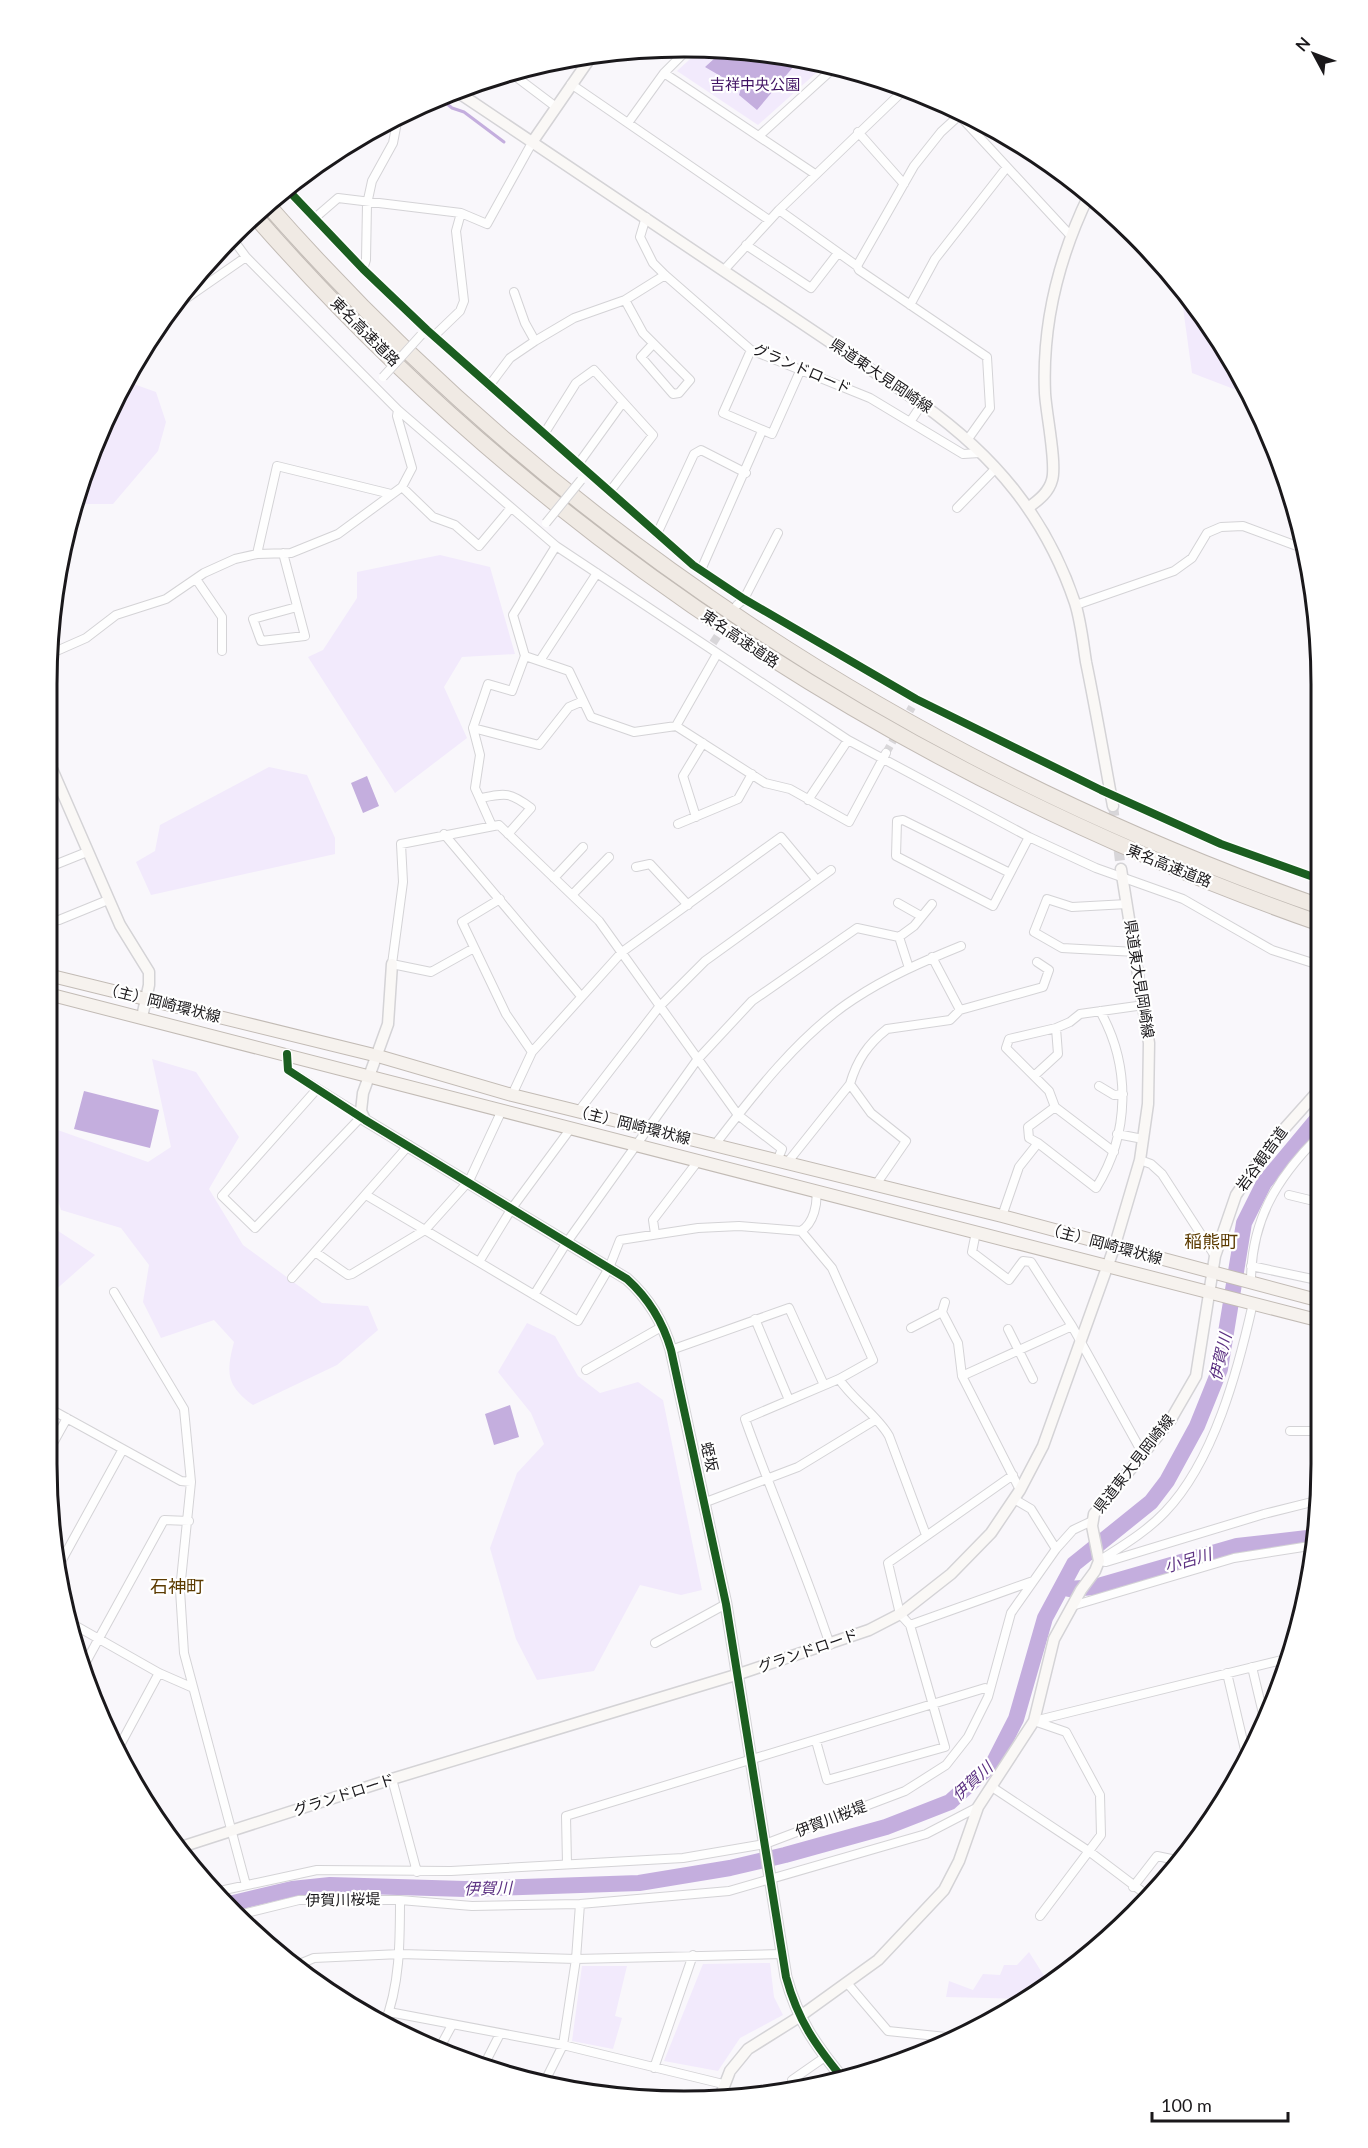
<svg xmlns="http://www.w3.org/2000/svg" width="1368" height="2148" viewBox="0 0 1368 2148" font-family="Lato,'Noto Sans JP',sans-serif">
<rect width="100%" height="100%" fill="#f9f7fb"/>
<!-- green -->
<path fill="#f2eafc" d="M726,48l100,16 -68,61 -81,-54 24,-22z
M1180,286l10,10 62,100 -60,-23z
M128,382l28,10 10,30 -8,29 -45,53h-35l17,-64z
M440,555l50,12 25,87 -53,3 -18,30 23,51 -72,55 -87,-136 15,-7 34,-52v-26z
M269,767l38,8 28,63v16l-184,41 -15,-33 19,-11 5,-26z
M152,1059l44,13 43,65 -30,52 34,56 79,58 46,3 10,24 -41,35 -84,40c-27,-20 -27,-32 -19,-63l-20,-22 -53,18 -18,-36 6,-37 -28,-37 -60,-18 -9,-28v-54l96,34 23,-15z
M52,1227l43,28 -43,38z
M527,1323l28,13 23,40 22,17 38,-11 25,18 39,190 -21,5 -41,-10 -46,86 -57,9 -21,-41 -26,-91 27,-75 27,-29 -13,-31 -33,-41z
M1029,1952l19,30v4l-19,13 -83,-2 3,-16 24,9 10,-16 17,1 4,-10h13z
M770,1963l4,34 9,18 -43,23 -22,33 -54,-10 39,-97z
M582,1966h45l-12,50 7,2 -9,31 -41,-8z"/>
<!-- water -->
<path fill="#c4aede" d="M726,48l62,10 6,8 -37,44 -18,-15 2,-7 -36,-21z
M367,776l12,30 -16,7 -12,-30z
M84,1091l75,19 -9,38 -76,-19z
M510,1405l9,32 -25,8 -9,-31z"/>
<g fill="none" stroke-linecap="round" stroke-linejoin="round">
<!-- stream -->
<path stroke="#c4aede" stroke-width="3" d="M440,98l12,10 12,4 40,30"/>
<!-- river -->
<path stroke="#c4aede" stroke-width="16" d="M1069,1589l26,-2 142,-41 79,-9
M225,1905l67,-16 38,-4 135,4 174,-6 91,-15 55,-13 101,-28 64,-25 44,-40 22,-43 29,-101 29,-54 77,-62 16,-21 30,-55 23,-57 24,-146 20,-40 54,-65"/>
<!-- street-tunnel -->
<path stroke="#d8d6d9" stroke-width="8" stroke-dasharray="8 4" stroke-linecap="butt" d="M713,643l13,-20
M886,753l26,-46"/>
<!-- secondary-tunnel -->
<path stroke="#d8d6d9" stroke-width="10" stroke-dasharray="10 5" stroke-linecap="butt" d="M1113,806l8,63"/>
<!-- street casing -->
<g stroke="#d4d3d6" stroke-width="10">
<path id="street" d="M664,73l151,101
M515,76l41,31
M571,84l198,136
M959,115l111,120
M628,123l36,-50 24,-24
M858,132l46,52
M760,135l76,-69
M286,188l77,81 64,61 266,235 51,34 172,100 185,91 120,54 98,35
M779,210l78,56 2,4 128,87 3,51 -22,31
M316,217l22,-19 123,15 26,11 46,-83
M646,217l-6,20 13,26 12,12 86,75 119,48 93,56 17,-1
M746,245l65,43 27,-35
M857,266l57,-100 27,-34 23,-21
M363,269l3,-9 1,-56 5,-23 21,-38 5,-26
M724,270l55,-60 126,-121
M514,292l11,31 10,18
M625,300l18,33 47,47 -11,13 -6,1 -32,-37 12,-13
M910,305l25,-46 72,-92
M171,309l75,-52
M434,336l26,-25 4,-10 -8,-70 5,-18
M751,350l-28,63 49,21 29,-65
M489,386l21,-28 25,-17 39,-23 51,-18 40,-25
M398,410l158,136 292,194 181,97 67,31 87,31 89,51 47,15
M910,422l12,-18
M544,434l32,-51 18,-13 59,65 -42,55
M579,463l44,-61
M402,487l31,30 22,8 24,21 31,-37
M957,508l39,-40
M657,534l37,-80 7,-4 45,23
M556,546l-43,69 12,41 44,15 22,46 43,15 42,-6 89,57 25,6 59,33 37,-69
M283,553l22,83 -44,5 -8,-22 44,-12
M257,554l20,-88 114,28
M701,570l61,-139
M196,579l26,38v34
M737,605l7,-6 34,-66
M1076,605l98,-34 18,-13 15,-25 14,-6 22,-1 62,23
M52,653l34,-15 30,-23 50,-16 38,-26 31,-14 22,-5 34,-1 47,-19 64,-47 10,-19 -15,-52 1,-6 -152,-153 -14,-19
M525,656l-13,35 -24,-7 -15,44 66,17 30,-38 14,-6
M541,659l56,-86
M676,726l41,-72
M473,728l7,27 -5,33 17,38
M481,798c25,-5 29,-6 50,10l-23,26
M808,800l40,-60
M696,817l-13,-41 20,-33
M678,824l60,-25 14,-25
M444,834l136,161
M52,866l35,-14
M636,867l14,-3 38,41
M1010,873l-107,-53 -6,1 -1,35 97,50 36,-69
M554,878l29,-31
M572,895l37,-38
M500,899l-38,23 44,92 26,38
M898,903l23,13
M1127,904l-55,3 -25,-8 -13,33 28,16 74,4
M52,921l7,-1 49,-20
M899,937l15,-11 18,-22
M474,948l-43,24 -39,-8 11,-82 -2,-38 98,-19 100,96 139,194 44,34 -5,12
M960,1010l83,-23 6,-17 -12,-8
M287,1054l1,16 74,46 -107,112 -33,-32 95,-107
M1034,1076l24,-22 -2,-26
M850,1084l21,29 35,28 -31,45
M1099,1086l15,9 9,-1
M512,1095l20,-43 90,-100 159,-115 35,42
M1055,1107l59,45
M578,1112l81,-105 46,-46 126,-91
M1117,1134l26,5
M1038,1143l58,45c34,-54 35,-122 4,-177
M714,1146c39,-51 86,-112 140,-147 33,-22 70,-38 107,-53
M1140,1160l11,4 11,10 53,82
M787,1163l63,-79c7,-24 18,-40 37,-55l63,-9 10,-10 -28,-53
M366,1195l212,126 31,-53 11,-28 78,-12 41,-2 62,5c13,-8 17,-28 15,-41
M1289,1195l29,7
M1002,1216l17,-49 19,-24 -9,-5 -1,-11 27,-20 -6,-16 -43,-43 3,-9 47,-11 14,-6 10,-8 64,-9
M801,1231l31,37 41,92 -34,19 -94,40c27,76 60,150 85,226
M655,1234l-2,-14 45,-59
M315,1252l33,23 4,-1 73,-44 44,-49 33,-71
M479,1262l33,-54 59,-80
M1251,1266l66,14
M292,1278l117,-133
M1251,1282c0,-61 25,-103 67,-145
M114,1292l70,117 7,73 -11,108 4,63 62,232
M534,1295l33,-53 130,-182 55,-59 105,-73 42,9 10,31
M945,1302l-3,10 16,31 4,33 58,114
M755,1319l34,81
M1072,1326l72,130
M911,1328l31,-16
M1008,1329l25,50
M671,1350l118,-42 35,77
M586,1370l77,-44
M962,1376l110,-50 -41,-64 -8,-1 -14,19 -37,-28 4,-20
M839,1379c14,21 38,36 50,57l37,99
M52,1410l129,71 10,1
M1290,1431h27
M52,1445l15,-27
M1013,1475l-125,88 12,51 10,11 123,-44
M1014,1499l17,10 25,40
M706,1502l92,-35 77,-47
M1099,1561c23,-15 47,-29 66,-49 49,-51 73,-142 88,-209
M1099,1561l7,1 158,-48 52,-13
M57,1569l66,-120
M1072,1606l162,-48 82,-13
M69,1622l90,51 32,14
M655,1643l71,-39
M1252,1667l13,55
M81,1671l83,-151 25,1
M1227,1673l19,81
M1034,1721l252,-62
M1034,1721l32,11 34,63 1,40 -61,81
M816,1741l11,39 118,-33 -35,-122
M119,1747l40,-74
M392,1779l25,93
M992,1787l98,65 58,44
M567,1864l-1,-48 419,-128
M1133,1887l24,-31 24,5
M215,1892l102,-22 134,1 232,-13 82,-14 140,-53 41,-26 22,-28 20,-40 23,-84 45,-64 17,-19 19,-9
M234,1916l65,-16h101l72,6 108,-2 149,-13 197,-57 52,-27
M292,1967l22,-9 86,-4 176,5 206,-5
M848,1984l40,47 68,7
M389,2012l174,33 160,39
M384,2025c16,-39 16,-84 16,-125
M439,2049l13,-24
M654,2068l39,-113
M482,2069l18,-35
M792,2080l33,-23
M543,2085l20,-40 13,-86 4,-55"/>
</g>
<!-- secondary casing -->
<g stroke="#d4d3d6" stroke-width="13">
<path id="secondary" d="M456,91l466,313c73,52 124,113 153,199 6,19 8,40 11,59 10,48 18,96 27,144
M533,141l60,-87
M1029,507c10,-7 20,-15 23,-27 5,-16 -6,-67 -7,-87 -3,-69 14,-136 44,-198
M52,769l68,156 29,47v13l-7,32
M392,964l-4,60 -25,69 -2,18 4,9 262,159c21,19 36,43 44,71l55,254 60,373c12,44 30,69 58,103
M178,1848l214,-69 347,-105 130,-44 31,-16 51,-40 40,-41 29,-43 23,-44 71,-198 26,-88 8,-56 1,-61 -28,-174
M720,2097l10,-26 18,-22 51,-32 79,-57 66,-70 15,-29 19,-54 56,-86 20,-82 27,-49 14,-19 4,-10 -7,-35 2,-12 76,-93 26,-45 19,-120 21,-61 33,-49 49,-55"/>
</g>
<!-- primary casing -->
<g stroke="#c2bbb5" stroke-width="14">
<path id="primary" d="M52,976l326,80 134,39 490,121 315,84
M52,995l1265,325"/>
</g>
<!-- highway casing -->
<g stroke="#c2bbb5" stroke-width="17">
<path id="highway" d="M266,203c283,323 648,562 1053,703
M254,215c285,327 657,565 1065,708"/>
</g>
<!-- street -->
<use href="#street" stroke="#fefefe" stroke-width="8"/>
<!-- secondary -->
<use href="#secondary" stroke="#faf8f6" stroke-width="10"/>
<!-- primary -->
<use href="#primary" stroke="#f6f2ee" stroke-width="12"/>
<!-- highway -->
<use href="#highway" stroke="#f0eae4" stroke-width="15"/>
<!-- street-bridge casing -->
<g stroke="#d4d3d6" stroke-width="10" stroke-linecap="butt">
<path id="street-bridge" d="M383,377l38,-42
M546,523l35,-43"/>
</g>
<!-- street-bridge -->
<use href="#street-bridge" stroke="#fefefe" stroke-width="8"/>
<!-- cycleway casing -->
<g stroke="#fff" stroke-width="11">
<path id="cycleway" d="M286,188l77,81 64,61 266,235 51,34 172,100 185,91 120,54 98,35
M287,1054l1,16 77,50 262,159c21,19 36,43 44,71l55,254 60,373c12,44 30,69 58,103"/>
</g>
<!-- cycleway -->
<use href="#cycleway" stroke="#1b5e20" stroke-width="8"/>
</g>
<g text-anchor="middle" stroke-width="4.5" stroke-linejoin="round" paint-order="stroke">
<!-- park labels -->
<g font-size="15" fill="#401263" stroke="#fff">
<text x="755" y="90">吉祥中央公園</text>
</g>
<!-- street labels -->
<g font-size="15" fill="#1a181b" stroke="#fff">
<text transform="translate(365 332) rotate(45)" y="5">東名高速道路</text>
<text transform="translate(802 369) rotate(23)" y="5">グランドロード</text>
<text transform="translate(881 376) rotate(34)" y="5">県道東大見岡崎線</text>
<text transform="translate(740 639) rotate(34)" y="5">東名高速道路</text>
<text transform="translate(1169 866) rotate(22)" y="5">東名高速道路</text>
<text transform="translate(1139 979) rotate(81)" y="5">県道東大見岡崎線</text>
<text transform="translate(162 1003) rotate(14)" y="5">（主）岡崎環状線</text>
<text transform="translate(632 1125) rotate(14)" y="5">（主）岡崎環状線</text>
<text transform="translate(1262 1159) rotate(-54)" y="5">岩谷観音道</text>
<text transform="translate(1104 1244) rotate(15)" y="5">（主）岡崎環状線</text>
<text transform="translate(709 1457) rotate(77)" y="5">蛭坂</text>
<text transform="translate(1134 1464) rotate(-52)" y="5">県道東大見岡崎線</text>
<text transform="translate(808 1651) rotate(-19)" y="5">グランドロード</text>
<text transform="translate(344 1795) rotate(-18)" y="5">グランドロード</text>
<text transform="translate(831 1819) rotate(-21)" y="5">伊賀川桜堤</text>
<text transform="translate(343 1900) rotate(-1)" y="5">伊賀川桜堤</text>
</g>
<!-- water labels -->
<g font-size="16" font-style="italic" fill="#5c3182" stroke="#fff">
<text transform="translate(1220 1357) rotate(-77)" y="6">伊賀川</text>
<text transform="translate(1188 1560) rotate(-16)" y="6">小呂川</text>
<text transform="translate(972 1781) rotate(-43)" y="6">伊賀川</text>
<text transform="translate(488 1888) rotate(-1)" y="6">伊賀川</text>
</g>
<!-- quarter labels -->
<g font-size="18" fill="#5c3b02" stroke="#fff">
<text x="1211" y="1248">稲熊町</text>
<text x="177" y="1593">石神町</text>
</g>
</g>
<!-- crop -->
<path d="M0 0H1368V2148H0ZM684 57H684A627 627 0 0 1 1311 684V1464A627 627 0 0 1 684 2091H684A627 627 0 0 1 57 1464V684A627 627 0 0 1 684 57Z" fill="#fff" fill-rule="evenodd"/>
<path fill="none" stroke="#1a181b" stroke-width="3" d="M684 57H684A627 627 0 0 1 1311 684V1464A627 627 0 0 1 684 2091H684A627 627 0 0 1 57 1464V684A627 627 0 0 1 684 57Z"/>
<!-- north arrow -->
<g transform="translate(1314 54) rotate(311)" stroke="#ffffff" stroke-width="4.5" paint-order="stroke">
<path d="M0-4.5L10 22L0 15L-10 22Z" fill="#1a181b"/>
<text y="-9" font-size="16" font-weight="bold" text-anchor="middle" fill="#1a181b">N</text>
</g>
<!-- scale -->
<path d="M1152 2112v9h136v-9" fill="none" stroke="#1a181b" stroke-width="3"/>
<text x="1161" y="2112" font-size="18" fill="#1a181b" stroke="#ffffff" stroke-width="4.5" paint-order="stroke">100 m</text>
</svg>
